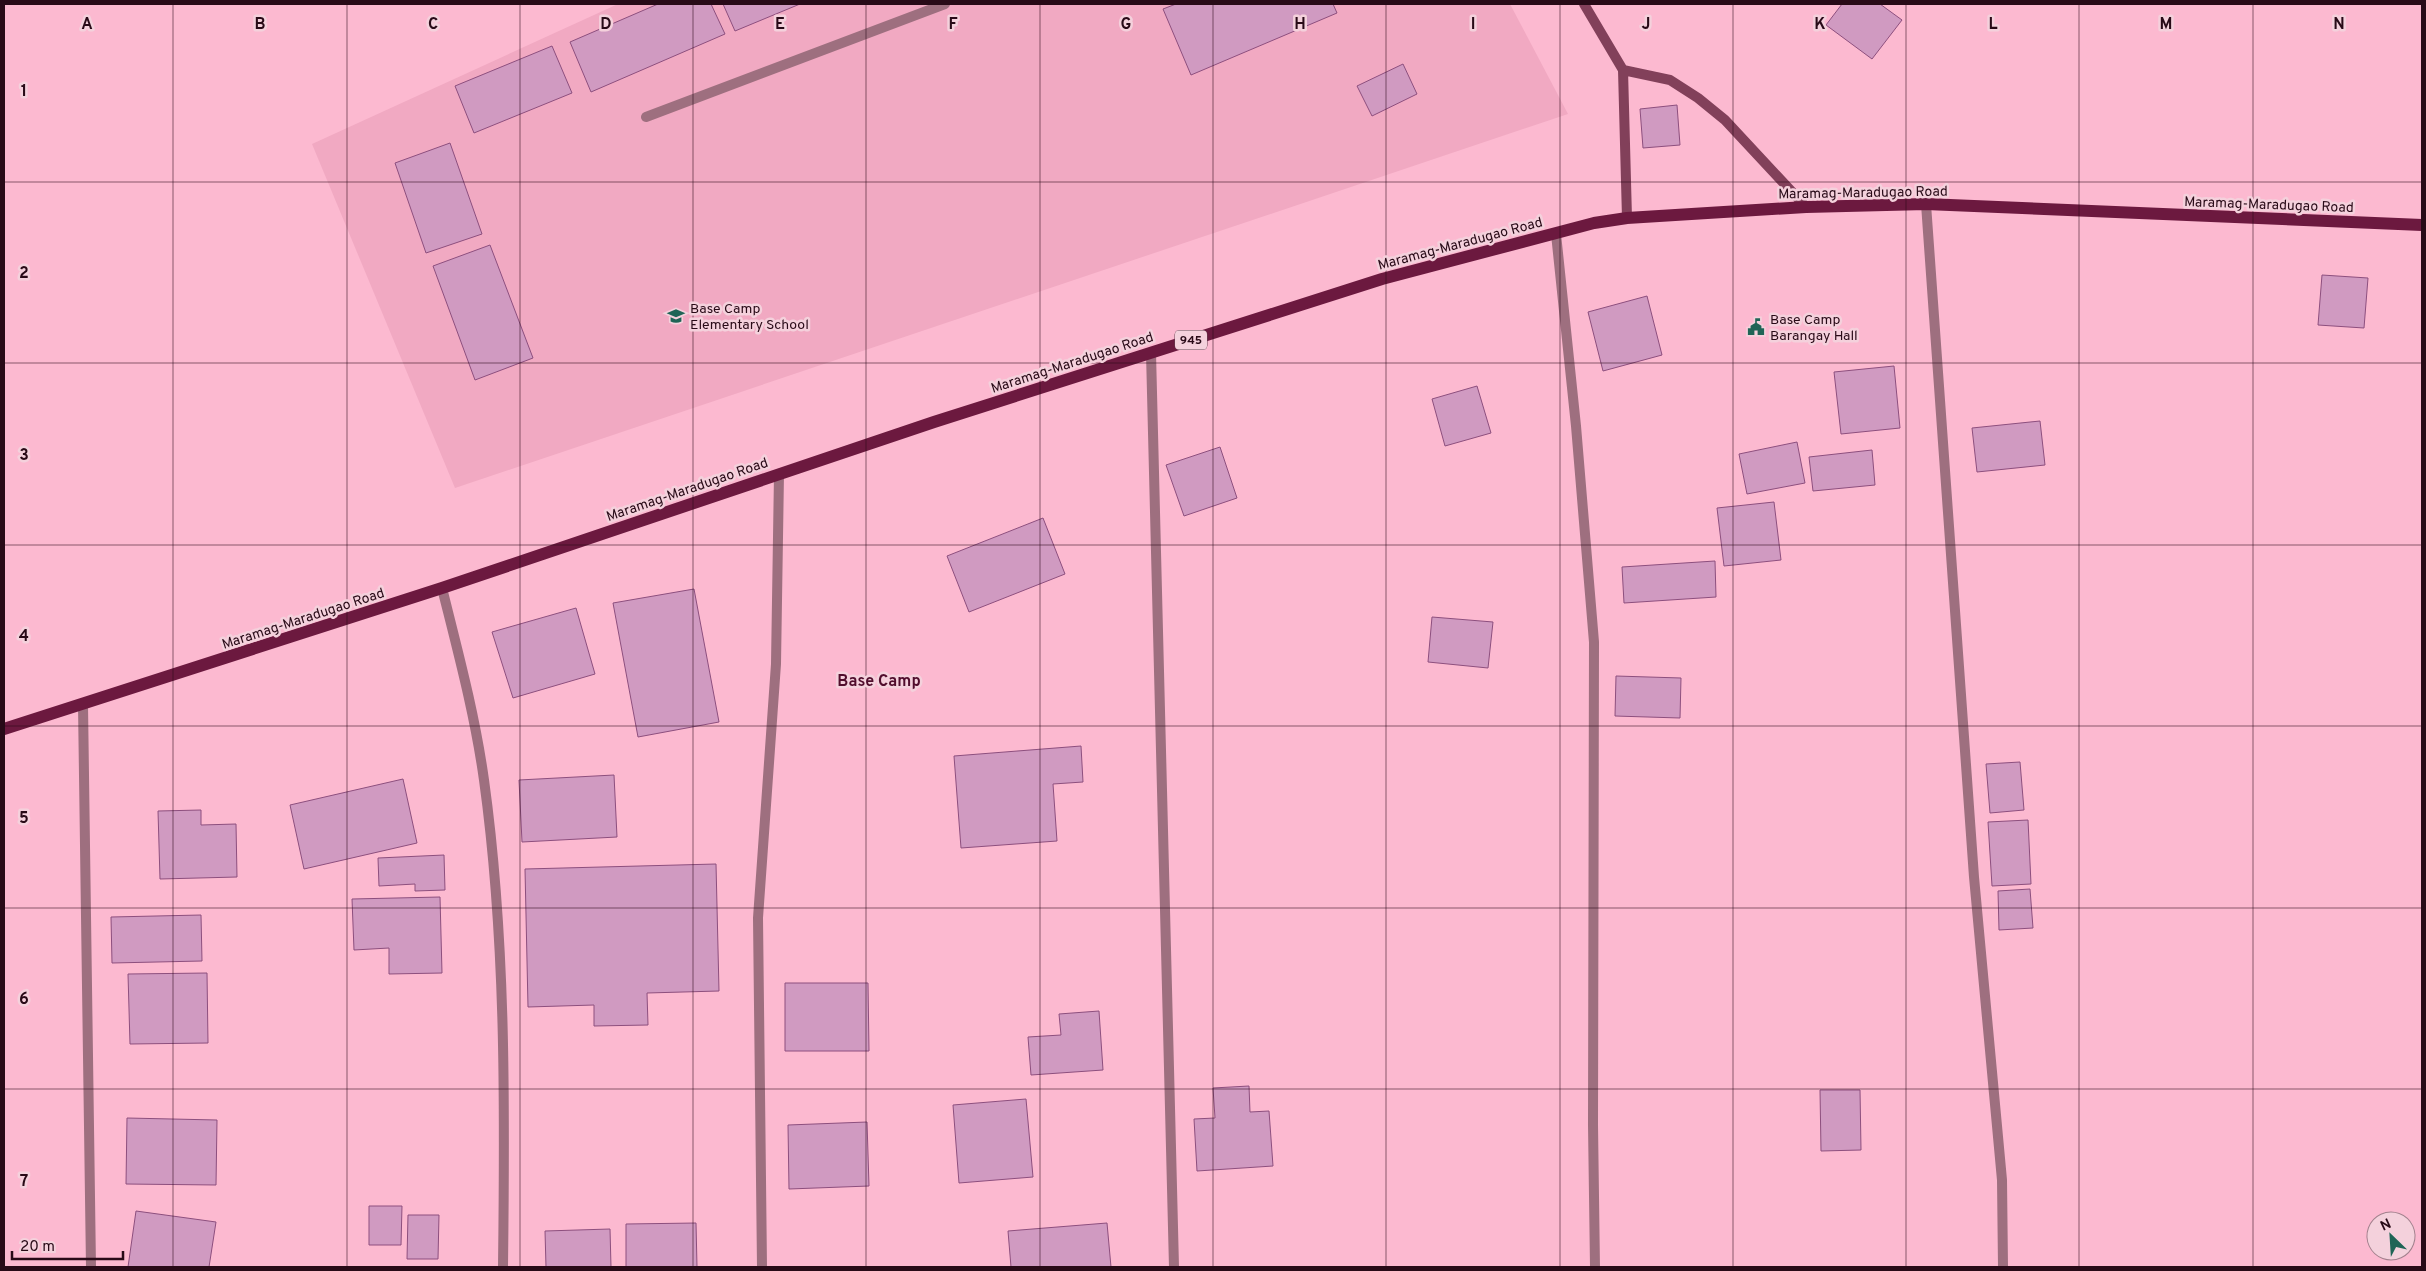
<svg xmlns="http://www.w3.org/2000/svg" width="2426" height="1271" viewBox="0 0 2426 1271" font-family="Overpass,sans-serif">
<rect width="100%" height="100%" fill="#fcb9d0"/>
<!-- built -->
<path fill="#f1a9c2" d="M618,4h892l58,110 -1113,374 -143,-344z"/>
<!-- building -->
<path fill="#d09ac1" stroke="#8d4f7e" d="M658,4h53l14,30 -134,58 -21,-50z
M723,4h77l-65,27z
M1176,4h157l4,9 -146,62 -28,-66z
M1842,4h38l22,16 -30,39 -46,-34z
M552,46l20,47 -98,40 -19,-47z
M1403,64l14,30 -45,22 -15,-30z
M1677,105l3,40 -37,3 -3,-39z
M450,143l32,91 -56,19 -31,-90z
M490,245l43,113 -58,22 -42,-114z
M2322,275l46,3 -4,50 -46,-3z
M1647,296l15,59 -59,16 -15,-59z
M1894,366l6,62 -59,6 -7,-62z
M1477,386l14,47 -46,13 -13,-47z
M2040,421l5,44 -68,7 -5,-44z
M1797,442l8,41 -58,11 -8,-40z
M1220,447l17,51 -53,18 -18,-51z
M1872,450l3,35 -62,6 -4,-34z
M1774,502l7,58 -57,6 -7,-58z
M1043,518l22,56 -96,38 -22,-56z
M1715,561l1,36 -92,6 -2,-36z
M694,589l25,133 -81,15 -25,-134z
M576,608l19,66 -82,24 -21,-66z
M1432,617l61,5 -5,46 -60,-6z
M1616,676l65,2 -1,40 -65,-2z
M1081,746l2,36 -30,2 4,57 -96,7 -7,-92z
M2020,762l4,48 -34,3 -4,-49z
M614,775l3,62 -95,5 -3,-62z
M403,779l14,64 -113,26 -14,-64z
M201,810v15l35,-1 1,53 -77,2 -2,-68z
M2028,820l3,64 -39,2 -4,-64z
M444,855l1,35 -30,1v-7l-36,2 -1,-28z
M716,864l3,127 -72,2 1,32 -54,1v-21l-66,2 -3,-138z
M2030,889l3,39 -34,2 -1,-39z
M440,897l2,76 -53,1v-26l-35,2 -2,-51z
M201,915l1,46 -90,2 -1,-46z
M207,973l1,70 -78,1 -2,-70z
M785,983h83l1,68h-84z
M1099,1011l4,59 -72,5 -3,-38 33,-2 -2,-21z
M1249,1086l1,26 19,-1 4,55 -76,5 -3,-52 21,-1 -2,-30z
M1820,1090h40l1,60 -40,1z
M1026,1099l7,78 -74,6 -6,-78z
M127,1118l90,2 -1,65 -90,-1z
M867,1122l2,64 -80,3 -1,-64z
M369,1206h33l-1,39h-32z
M136,1211l80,11 -7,45h-81z
M408,1215h31l-1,44h-31z
M696,1223l1,44h-71v-43z
M1107,1223l4,44h-100l-3,-36z
M610,1229l1,38h-65l-1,-36z"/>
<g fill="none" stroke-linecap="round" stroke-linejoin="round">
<!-- lane -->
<path stroke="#9e6f7f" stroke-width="10" d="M646,117l299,-113"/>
<!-- street -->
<path stroke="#9e6f7f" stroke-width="10" d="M1926,204l48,673 28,303 1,87
M1556,234l20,192 18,216 -1,483 2,142
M1151,353l23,914
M442,588c16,64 33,127 42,192 22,159 21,327 19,487
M83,705l8,562
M762,1267l-4,-349 18,-254 3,-190"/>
<!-- secondary -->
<path stroke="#82405a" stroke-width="10" d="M1584,4l39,66 4,148
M1623,70l47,10 28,18 27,22 81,87"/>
<!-- primary -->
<path stroke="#6c193f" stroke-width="12" d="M4,729l438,-141 492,-166 448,-143 212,-56 33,-5 179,-11 120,-3 496,21"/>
</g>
<!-- grid -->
<path fill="none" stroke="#280a17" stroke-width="1" stroke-opacity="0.55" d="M173,4v1263M347,4v1263M520,4v1263M693,4v1263M866,4v1263M1040,4v1263M1213,4v1263M1386,4v1263M1560,4v1263M1733,4v1263M1906,4v1263M2079,4v1263M2253,4v1263M4,182h2418M4,363h2418M4,545h2418M4,726h2418M4,908h2418M4,1089h2418"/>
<!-- icons -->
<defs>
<g id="school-bare" transform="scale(1.35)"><path d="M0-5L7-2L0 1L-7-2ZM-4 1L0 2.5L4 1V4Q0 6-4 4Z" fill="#1f6456" stroke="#f4d1dc" stroke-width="2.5" paint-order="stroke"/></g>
<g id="civic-bare" transform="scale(1.35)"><path d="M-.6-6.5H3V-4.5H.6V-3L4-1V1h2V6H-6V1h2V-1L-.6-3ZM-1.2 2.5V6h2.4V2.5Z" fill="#1f6456" stroke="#f4d1dc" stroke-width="2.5" paint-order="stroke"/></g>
</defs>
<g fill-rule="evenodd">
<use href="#school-bare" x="676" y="316"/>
<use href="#civic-bare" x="1756" y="327"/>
</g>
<g text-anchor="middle" stroke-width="5" stroke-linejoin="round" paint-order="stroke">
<!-- shield labels -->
<rect fill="#f4d1dc" stroke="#654652" stroke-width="1" x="1175" y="330.5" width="32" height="19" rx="4"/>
<g font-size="12" font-weight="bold" fill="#280a17">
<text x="1191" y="344">945</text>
</g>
<!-- street labels -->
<g font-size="14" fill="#280a17" stroke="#f4d1dc">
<text transform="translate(1863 192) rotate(-1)" y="5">Maramag-Maradugao Road</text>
<text transform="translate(2269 204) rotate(2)" y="5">Maramag-Maradugao Road</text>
<text transform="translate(1460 243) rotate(-15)" y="5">Maramag-Maradugao Road</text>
<text transform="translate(1072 362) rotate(-18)" y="5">Maramag-Maradugao Road</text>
<text transform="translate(687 489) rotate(-19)" y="5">Maramag-Maradugao Road</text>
<text transform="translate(303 618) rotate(-18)" y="5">Maramag-Maradugao Road</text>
</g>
<!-- poi labels -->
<g font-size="14" fill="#280a17" stroke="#f4d1dc" text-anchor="start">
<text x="690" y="313">Base Camp<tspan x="690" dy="16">Elementary School</tspan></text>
<text x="1770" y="324">Base Camp<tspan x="1770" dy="16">Barangay Hall</tspan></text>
</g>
<!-- quarter labels -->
<g font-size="16" font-weight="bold" fill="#510d2d" stroke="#f4d1dc">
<text x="879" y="686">Base Camp</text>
</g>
</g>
<g font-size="16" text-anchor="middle" font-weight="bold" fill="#280a17" stroke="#f4d1dc" stroke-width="5" stroke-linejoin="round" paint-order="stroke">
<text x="87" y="29">A</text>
<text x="260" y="29">B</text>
<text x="433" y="29">C</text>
<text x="606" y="29">D</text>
<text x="780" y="29">E</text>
<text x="953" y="29">F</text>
<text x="1126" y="29">G</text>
<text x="1300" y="29">H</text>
<text x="1473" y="29">I</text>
<text x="1646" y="29">J</text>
<text x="1820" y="29">K</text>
<text x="1993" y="29">L</text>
<text x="2166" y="29">M</text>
<text x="2339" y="29">N</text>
<text x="24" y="96">1</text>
<text x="24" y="278">2</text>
<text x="24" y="460">3</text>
<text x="24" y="641">4</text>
<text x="24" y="823">5</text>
<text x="24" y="1004">6</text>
<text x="24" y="1186">7</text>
</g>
<!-- border -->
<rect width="2426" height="1271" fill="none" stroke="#280a17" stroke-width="10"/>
<!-- north arrow -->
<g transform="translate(2391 1236) rotate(335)"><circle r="24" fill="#f4d1dc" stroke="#a2818d"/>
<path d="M0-4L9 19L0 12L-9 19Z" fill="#1f6456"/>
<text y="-8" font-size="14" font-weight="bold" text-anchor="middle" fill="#280a17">N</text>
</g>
<!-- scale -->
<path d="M12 1251v8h111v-8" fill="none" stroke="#280a17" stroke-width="2.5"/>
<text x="20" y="1251" font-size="15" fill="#280a17" stroke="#f4d1dc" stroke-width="4" paint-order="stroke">20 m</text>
</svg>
